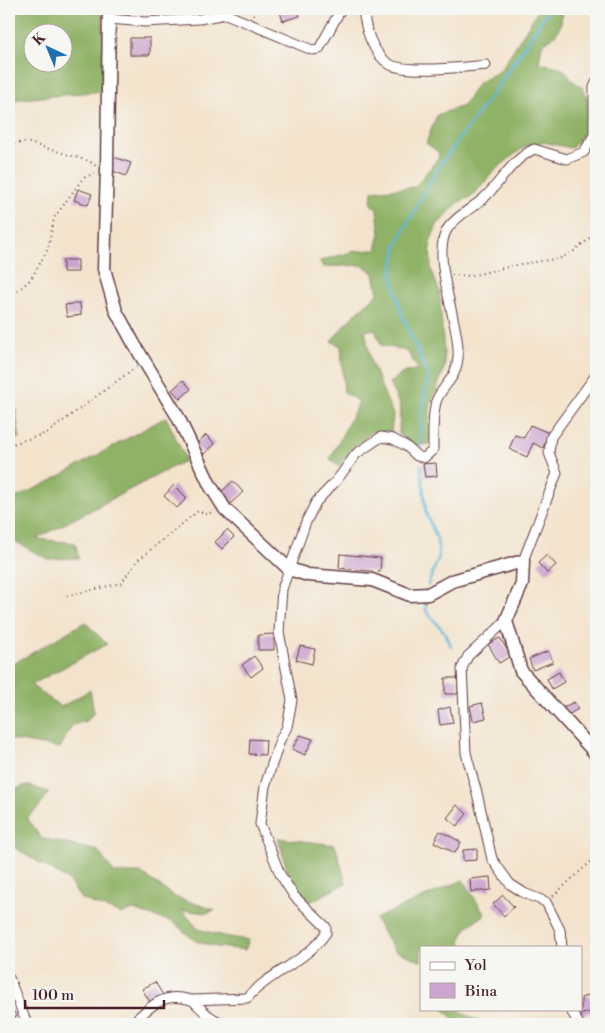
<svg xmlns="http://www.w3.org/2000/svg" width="605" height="1033" viewBox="0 0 605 1033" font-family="'Libre Bodoni',serif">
<rect width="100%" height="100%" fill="#f6f6f2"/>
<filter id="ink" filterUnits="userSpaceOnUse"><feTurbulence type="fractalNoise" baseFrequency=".02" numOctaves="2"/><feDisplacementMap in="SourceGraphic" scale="10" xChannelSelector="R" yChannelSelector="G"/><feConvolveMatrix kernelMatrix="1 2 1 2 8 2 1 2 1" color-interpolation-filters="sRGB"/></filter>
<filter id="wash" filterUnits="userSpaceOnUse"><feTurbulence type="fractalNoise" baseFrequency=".0096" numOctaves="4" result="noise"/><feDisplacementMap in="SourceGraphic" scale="20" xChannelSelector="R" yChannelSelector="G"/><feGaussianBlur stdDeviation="1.12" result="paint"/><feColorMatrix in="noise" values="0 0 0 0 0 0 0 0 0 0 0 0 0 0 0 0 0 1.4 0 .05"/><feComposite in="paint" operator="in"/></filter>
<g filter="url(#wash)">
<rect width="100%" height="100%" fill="#f3e3cc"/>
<!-- forest -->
<path fill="#8fb266" stroke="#6c6848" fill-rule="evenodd" d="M12,9h91v82l-92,9 -2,6v-95zM32,32h30v30h-30z
M539,9h22c2,18 -3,27 -19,35l-3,19c9,2 18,2 26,8 3,2 4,6 7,9 4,4 10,6 12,10 9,18 2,47 -13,58l-28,-6 -19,5 -29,23 -22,26 -14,6 -22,23 -7,17 1,27 8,21 6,76 -15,42 -1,36 -16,1 -14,-11 1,-28 -11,-23 14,-10 15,-4 -11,-18 -26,-6 -6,-16 -10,2 6,31 22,53 -2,17h-20l-21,19 -11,16 -9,-8 29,-57 -15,-10 -3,-46 -10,-5 24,-27 23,-20 -4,-21 -12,-8 -39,2 -3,-6 35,-10 21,-1 4,-17 -3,-23 -6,-6 1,-13 43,-4 24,-30 -1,-5 -12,-9 11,-28 26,-9 15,-23 22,-12z
M10,376l10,62 -11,3v-64z
M166,417l20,43 -150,79 39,4 4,15 -32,1 -38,-21v-37l40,-19z
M85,622l22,22 -76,41 30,22 29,-17 4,22 -7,9 -15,4 -12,23 -51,-9v-78l4,3z
M26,785l23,7 -9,14 -13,12 14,20 57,13 16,22h27l34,24 40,13 -8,3 -25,-3 16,19 25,7 26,4 -4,10 -27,-3 -23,-6 -22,-19 -40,-12 -11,4 -41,-15 -13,-19 -59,-36v-52z
M278,838l57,7 11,38 -38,20 -16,-17z
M463,880l22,35 -17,11 -8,14 4,7h-43v14l-27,-11 -19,-31z
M443,1009h17l4,5 22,10h-28z"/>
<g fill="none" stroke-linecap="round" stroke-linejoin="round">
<!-- stream -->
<path stroke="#5fb8dc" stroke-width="2.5" d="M420,449l1,-33 7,-41 -26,-61 -7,-26 -3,-16 5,-29 41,-75 65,-89 46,-70
M421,465l5,48 11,26 2,17 -11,29
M426,602v9l20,23 5,12"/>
</g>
<g id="blocks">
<!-- building -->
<path fill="#cca5cf" d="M279,9h19l2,7 -17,5z
M130,38h20v17h-20z
M114,157l17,6 -5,13 -16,-6z
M78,189l14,5 -4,11 -14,-5z
M63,260h15v12h-15z
M80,303l1,12 -14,2 -2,-12z
M183,380l8,9 -11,10 -8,-9z
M530,425l19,8 -6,15 -10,-5 -6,14 -18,-8 6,-14 9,3z
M206,435l9,9 -11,10 -9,-9z
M436,463l1,13 -12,1 -2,-13z
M233,481l10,11 -14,13 -10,-11z
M174,485l13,13 -10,10 -13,-12z
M227,530l7,7 -12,12 -7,-7z
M340,554l41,4 -1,14 -41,-4z
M547,555l9,10 -9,8 -9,-10z
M274,634v16h-16v-15z
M500,638l11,18 -12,7 -11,-19z
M300,646l15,3 -3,15 -16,-4z
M548,651l5,11 -20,8 -4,-11z
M254,656l9,12 -12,9 -9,-12z
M559,672l5,10 -12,7 -5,-10z
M445,678h13v16h-13z
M574,702l4,7 -10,6 -4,-8z
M482,703l4,15 -13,3 -3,-15z
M450,707l3,16 -13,2 -2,-15z
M300,735l13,4 -8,16 -13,-6z
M250,739l16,1 -1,15 -16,-1z
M457,805l10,9 -10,12 -10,-8z
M440,831l21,11 -6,11 -21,-11z
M477,849v11l-14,1v-11z
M490,877l1,13 -20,2 -1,-13z
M503,895l11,12 -10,9 -11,-12z
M155,982l8,13 -13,7 -8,-13z
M589,995l5,16 -19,5 -2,-7h8v-11z
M9,1006l8,10 -8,6z"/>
</g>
</g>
<g filter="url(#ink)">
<use href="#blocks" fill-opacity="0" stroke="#633c43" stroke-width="1"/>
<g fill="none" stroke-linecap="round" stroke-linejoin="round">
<!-- street casing -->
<g stroke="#633c43" stroke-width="11">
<path id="street" d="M363,9c2,19 9,44 26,55 17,10 76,3 97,1
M109,19l36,3 54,-3 27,-5 86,36 7,-1 22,-40
M523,561l34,-88 -8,-20 2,-16 45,-62
M506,621l-38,35 -6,12 4,85 11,40 15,66 18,25 14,9 22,9 14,28 2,17
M9,978l18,46
M192,1000l55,-2c23,-26 59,-36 79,-65v-6l-32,-31 -14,-22 -20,-50 5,-38 15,-46 7,-13 5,-27 -13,-68 3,-43 24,-67 10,-20 21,-22 19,-26 25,-17 12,2 13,7 11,10 7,2 9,-8c0,-14 -1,-42 5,-53 9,-16 18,-19 20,-39 3,-33 -29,-103 -10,-130 9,-13 27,-21 38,-32 17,-17 26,-36 48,-47l33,10 17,-7 10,-17v-48l2,-4
M570,1009l9,15
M131,1024c15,-13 29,-30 51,-26 3,1 8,1 11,3 13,12 14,15 31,23"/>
</g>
<!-- secondary casing -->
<g stroke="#633c43" stroke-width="15">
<path id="secondary" d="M109,9l-2,159 -3,101 12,42 18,33 44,73 32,68 15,24 64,60 19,6 64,5 38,15 18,-1 24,-13 71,-20 -1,23 -16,37 15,50 75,83"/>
</g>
<!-- path -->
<path stroke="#633c43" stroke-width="2" stroke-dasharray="1 4" stroke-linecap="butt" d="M253,9l1,7
M9,145l17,-3 63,19 7,5
M452,275l18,1 46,-11 45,-7 13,-7 22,-18
M9,303l5,-9 17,-15 17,-30 6,-31 29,-40 13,-5
M9,445l38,-12 89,-66
M67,596l54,-13 17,-23 60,-49 10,4 6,-5
M553,896l43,-39"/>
<!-- street -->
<use href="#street" stroke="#fff" stroke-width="9"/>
<!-- secondary -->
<use href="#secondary" stroke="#fff" stroke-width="12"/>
</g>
</g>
<!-- margin -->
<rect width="605" height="1033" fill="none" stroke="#f6f6f2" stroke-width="30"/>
<!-- legend -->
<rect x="420" y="946" width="162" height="65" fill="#f6f6f2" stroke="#b1a0a2"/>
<rect x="430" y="962" width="25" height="8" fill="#ffffff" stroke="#b1a0a2"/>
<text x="465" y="970" font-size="15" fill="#4a1f2b">Yol</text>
<rect x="430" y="983" width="25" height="15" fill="#cca5cf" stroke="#b1a0a2"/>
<text x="465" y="996" font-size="15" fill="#4a1f2b">Bina</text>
<!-- north arrow -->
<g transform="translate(48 48) rotate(316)"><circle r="24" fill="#f6f6f2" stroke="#b1a0a2"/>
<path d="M0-4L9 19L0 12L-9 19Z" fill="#1f6fb2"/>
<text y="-8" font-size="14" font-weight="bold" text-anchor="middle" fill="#4a1f2b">K</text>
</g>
<!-- scale -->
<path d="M25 1000v8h139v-8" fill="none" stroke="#4a1f2b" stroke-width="2.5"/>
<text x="32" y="1000" font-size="15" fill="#4a1f2b" stroke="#f6f6f2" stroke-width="4" paint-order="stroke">100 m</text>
</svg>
